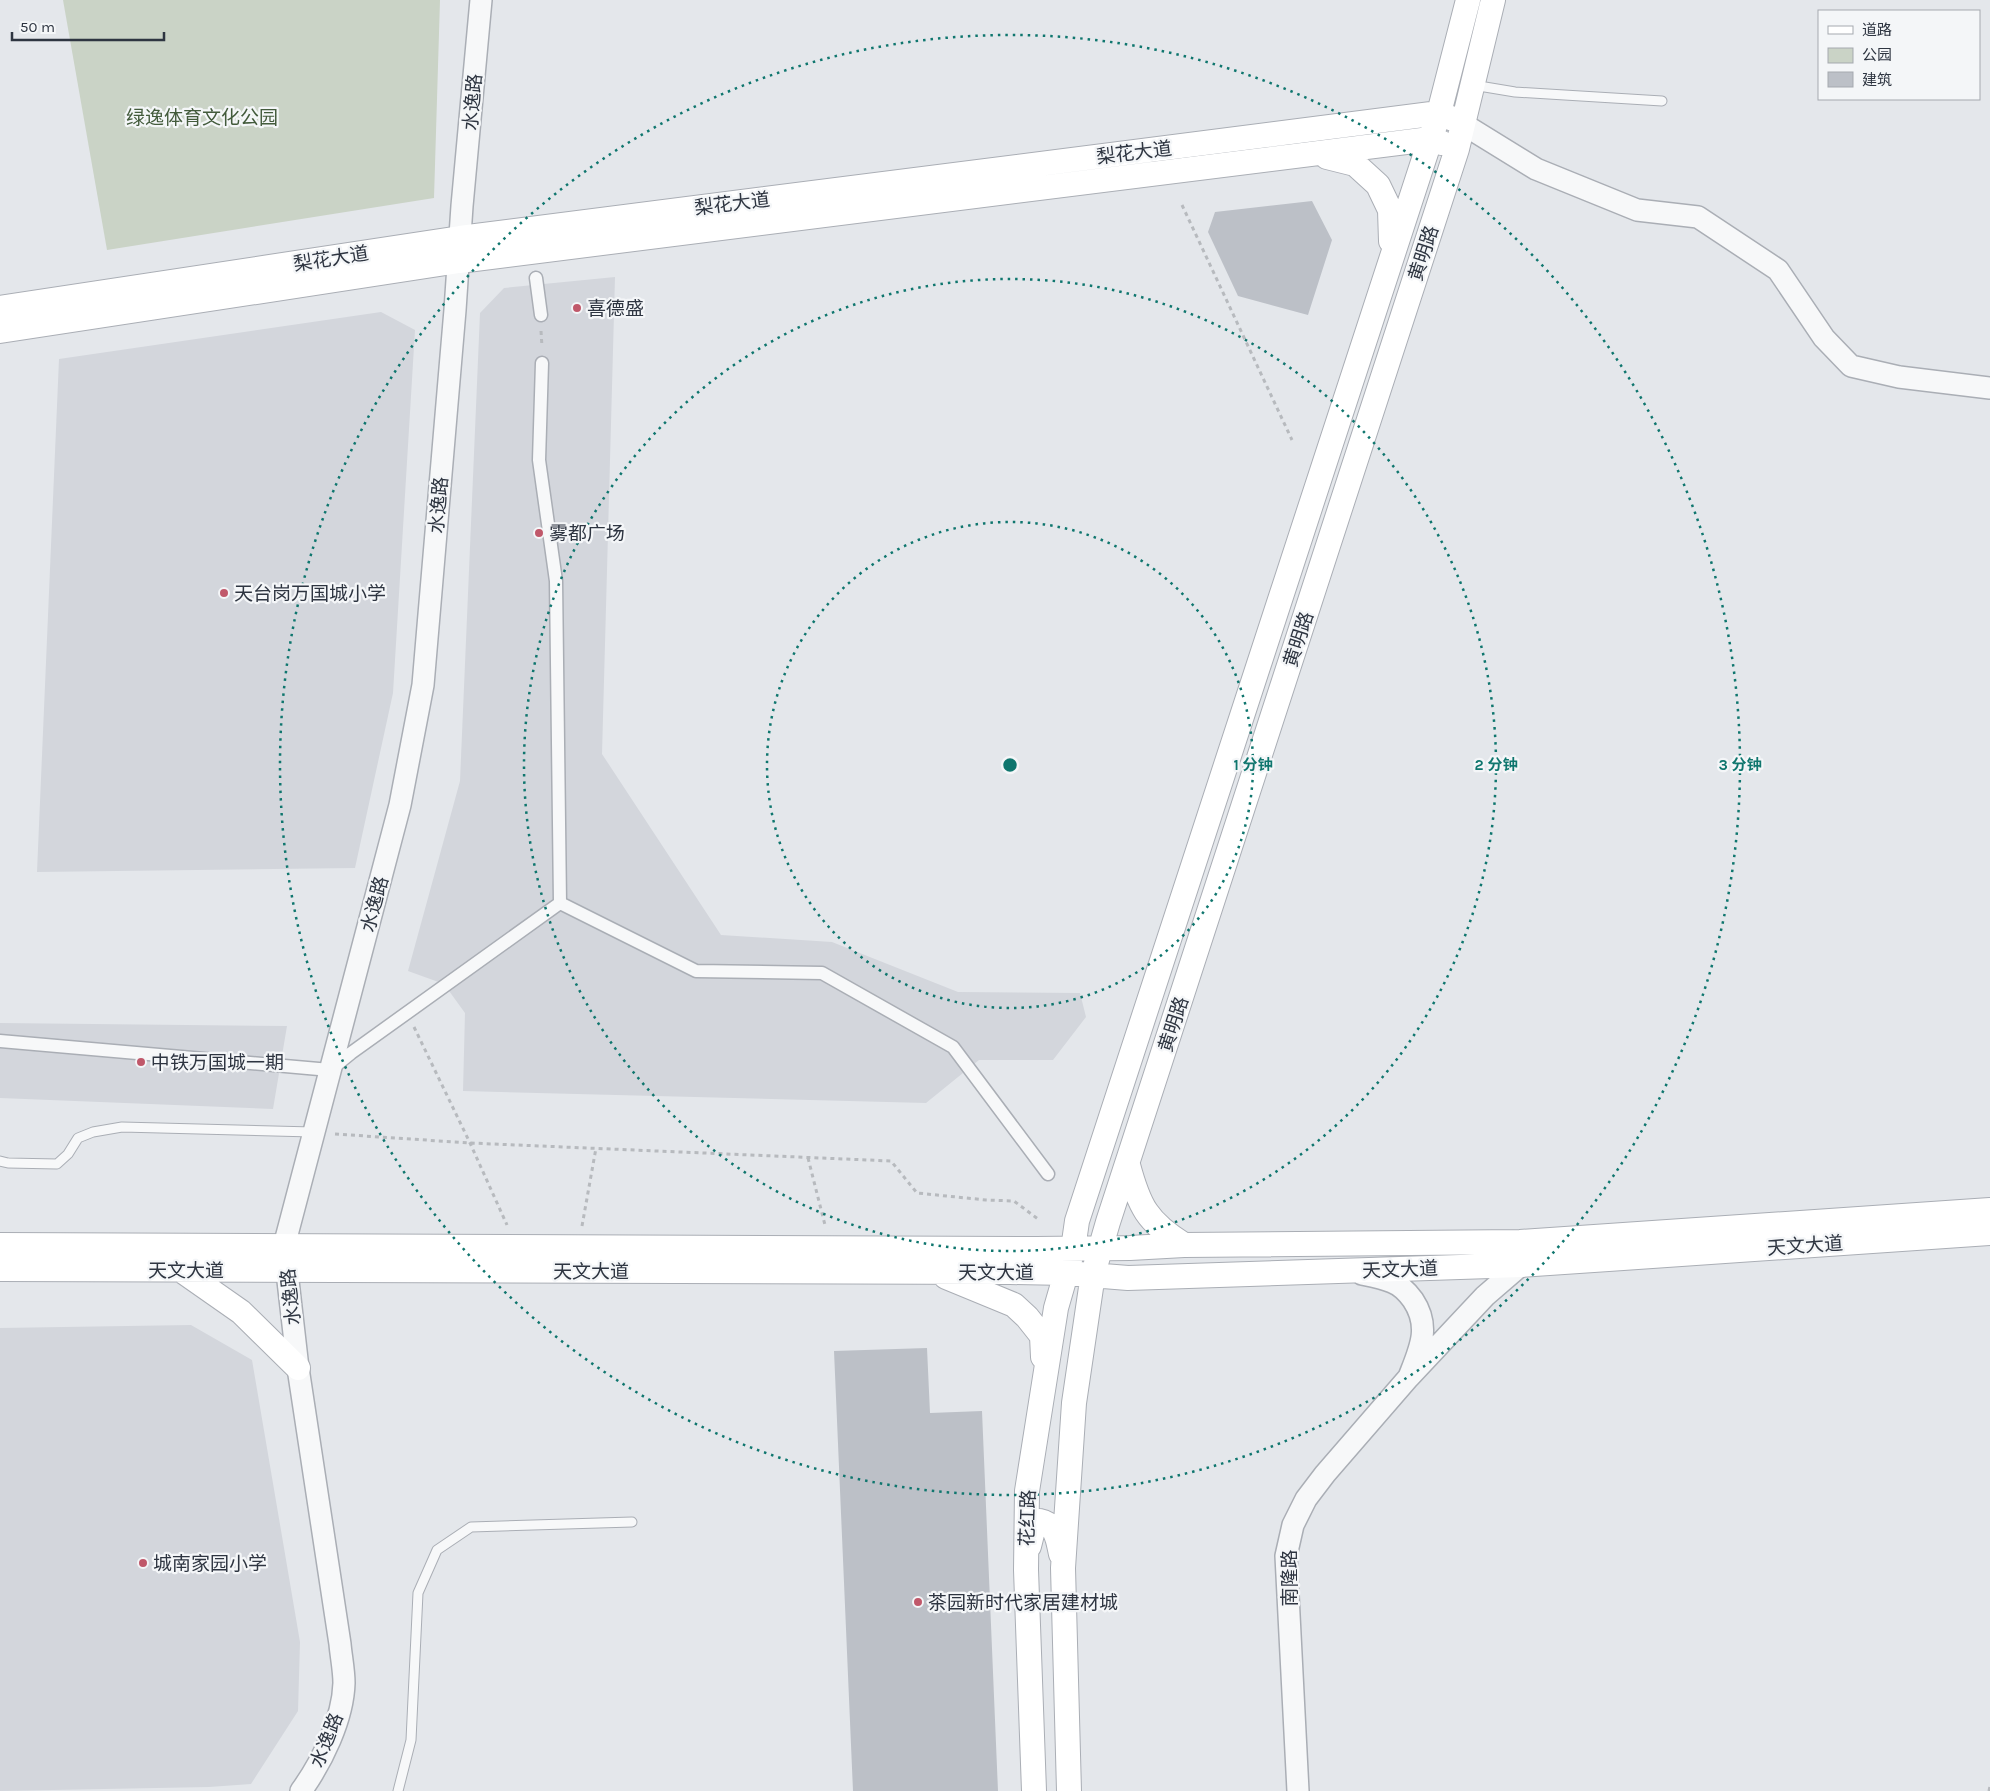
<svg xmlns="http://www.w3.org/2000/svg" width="1990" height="1791" viewBox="0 0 1990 1791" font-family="Karla,'Noto Sans SC',sans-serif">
<rect width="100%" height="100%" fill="#e4e7eb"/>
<!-- built -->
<path fill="#d3d6dc" d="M615,277l-13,477 119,181 111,7 126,50 122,1 6,24 -33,43h-74l-53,43 -463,-12 2,-78 -21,-29 -36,-13 52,-190 20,-468 24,-25z
M381,312l34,18 -22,363 -38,175 -318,4 22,-513z
M0,1023l287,3 -14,83 -273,-11z
M191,1325l61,35 48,282 -2,69 -47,73 -42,3 -209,4v-463z"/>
<!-- green -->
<path fill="#cad3c6" d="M63,0h377l-6,198 -327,52z"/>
<!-- building -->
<path fill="#bcc0c7" d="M1312,201l20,39 -24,75 -70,-19 -30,-64 7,-20z
M927,1348l3,65 52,-2 16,380h-145l-19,-440z"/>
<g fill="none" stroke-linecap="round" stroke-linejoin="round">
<!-- service casing -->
<g stroke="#aaaeb5" stroke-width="11">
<path id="service" d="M1473,85l42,7 147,9
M0,1161l8,2 49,1 11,-10 10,-16 15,-6 29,-5 191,5
M398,1791l13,-51 7,-147 19,-43 34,-23 161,-5"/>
</g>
<!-- pedestrian casing -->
<g stroke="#aaaeb5" stroke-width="15">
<path id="pedestrian" d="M536,278l5,37
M542,363l-3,97 17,121 4,322 136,68 126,2 131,74 95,127
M0,1041l330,29 21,-17 209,-150"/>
</g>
<!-- tertiary casing -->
<g stroke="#aaaeb5" stroke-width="24">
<path id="tertiary" d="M1463,124l73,45 101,41 61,7 80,53 46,68 27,28 48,11 91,11
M1362,1274c10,2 21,4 30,8 8,3 16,11 21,18 18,27 7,49 -4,77l76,-81 36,-31
M301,1791c21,-29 42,-72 43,-108 0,-13 -3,-27 -4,-39l-42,-276 -14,-122 116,-441 23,-120 32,-375 7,-104 19,-206
M1298,1791l-12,-235 7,-31 13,-26 19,-25 84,-97"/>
</g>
<!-- secondary casing -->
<g stroke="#aaaeb5" stroke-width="26">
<path id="secondary" d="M1327,157l28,7 23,21 12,25 1,31
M0,308l460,-70 979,-125 14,6
M0,331l459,-70 971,-122 12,4
M1128,1165c11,41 19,57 56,80
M0,1245l1036,4 94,-1 54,-3 336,-3 470,-32
M0,1269l1010,3 56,1 62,5 393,-13 469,-32
M181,1270l60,42 57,56
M946,1277l68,28 13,12 15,19 1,21
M1029,1546l5,-20 6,-5c17,3 18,20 21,33
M1034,1791l-8,-221 1,-79 29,-183 17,-59 4,-28 362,-1108 29,-113
M1069,1791l-6,-223 11,-165 19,-129 15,-52 349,-1073 36,-149"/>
</g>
<!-- path -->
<path stroke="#b7babe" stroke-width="3" stroke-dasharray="4 4" stroke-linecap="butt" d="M1182,205l110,235
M541,331l1,16
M414,1027l56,116 37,82
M335,1134l135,9 421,18 26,32 69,7 28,1 24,18
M808,1158l17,67
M582,1226l14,-78
M1989,1791l1,-5"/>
<!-- service -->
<use href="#service" stroke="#f7f8f9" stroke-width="9"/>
<!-- pedestrian -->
<use href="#pedestrian" stroke="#f7f8f9" stroke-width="12"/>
<!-- tertiary -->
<use href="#tertiary" stroke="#f7f8f9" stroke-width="21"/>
<!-- secondary -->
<use href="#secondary" stroke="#fff" stroke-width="24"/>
</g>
<!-- distance rings -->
<g fill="none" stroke="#0f766e" stroke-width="2.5" stroke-dasharray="2.5 5">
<circle cx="1010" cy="765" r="243"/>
<circle cx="1010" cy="765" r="486"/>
<circle cx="1010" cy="765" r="730"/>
</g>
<!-- markers -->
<g fill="#c0586a" stroke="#f4f6f8" stroke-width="2">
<circle cx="577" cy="308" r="5"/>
<circle cx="539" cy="533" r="5"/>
<circle cx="224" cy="593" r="5"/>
<circle cx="141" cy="1062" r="5"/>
<circle cx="143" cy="1563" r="5"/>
<circle cx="918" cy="1602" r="5"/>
</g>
<g text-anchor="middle" stroke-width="4.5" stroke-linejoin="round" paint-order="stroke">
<!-- street labels -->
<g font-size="19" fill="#2e3541" stroke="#f4f6f8">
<text transform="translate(472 102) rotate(-85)" y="7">水逸路</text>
<text transform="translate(1134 152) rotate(-7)" y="7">梨花大道</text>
<text transform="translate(732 203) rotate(-7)" y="7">梨花大道</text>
<text transform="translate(1423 253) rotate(-72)" y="7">黄明路</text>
<text transform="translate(331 258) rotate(-9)" y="7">梨花大道</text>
<text transform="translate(438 505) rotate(-85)" y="7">水逸路</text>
<text transform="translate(1298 639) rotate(-72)" y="7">黄明路</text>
<text transform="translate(374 904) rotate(-75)" y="7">水逸路</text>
<text transform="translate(1173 1024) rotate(-72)" y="7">黄明路</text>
<text transform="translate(1805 1245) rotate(-4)" y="7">天文大道</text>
<text transform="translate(1400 1269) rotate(-2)" y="7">天文大道</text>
<text x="186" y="1277">天文大道</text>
<text x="591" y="1278">天文大道</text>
<text x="996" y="1279">天文大道</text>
<text transform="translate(290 1297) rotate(-96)" y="7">水逸路</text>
<text transform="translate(1027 1518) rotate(-88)" y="7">花红路</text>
<text transform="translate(1289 1578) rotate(-90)" y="7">南隆路</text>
<text transform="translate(326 1740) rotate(-68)" y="7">水逸路</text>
</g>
<!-- park labels -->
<g font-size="19" fill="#435b3c" stroke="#f4f6f8">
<text x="202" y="124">绿逸体育文化公园</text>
</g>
<!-- poi labels -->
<g font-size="19" fill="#2e3541" stroke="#f4f6f8" text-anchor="start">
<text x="587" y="315">喜德盛</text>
<text x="549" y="540">雾都广场</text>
<text x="234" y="600">天台岗万国城小学</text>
<text x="151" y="1069">中铁万国城一期</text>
<text x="153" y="1570">城南家园小学</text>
<text x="928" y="1609">茶园新时代家居建材城</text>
</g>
</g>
<circle cx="1010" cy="765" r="8" fill="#0f766e" stroke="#f4f6f8" stroke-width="2.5"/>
<g font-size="15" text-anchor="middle" font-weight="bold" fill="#0f766e" stroke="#f4f6f8" stroke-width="4.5" stroke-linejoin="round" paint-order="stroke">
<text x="1253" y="770">1 分钟</text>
<text x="1496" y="770">2 分钟</text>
<text x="1740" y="770">3 分钟</text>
</g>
<!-- legend -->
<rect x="1818" y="10" width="162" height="90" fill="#f4f6f8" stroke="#a5a9af"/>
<rect x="1828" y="26" width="25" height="8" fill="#ffffff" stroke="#a5a9af"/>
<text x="1862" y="35" font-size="15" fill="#2e3541">道路</text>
<rect x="1828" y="48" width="25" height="15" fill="#cad3c6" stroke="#a5a9af"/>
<text x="1862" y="60" font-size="15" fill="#2e3541">公园</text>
<rect x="1828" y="72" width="25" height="15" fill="#bcc0c7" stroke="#a5a9af"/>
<text x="1862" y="85" font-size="15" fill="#2e3541">建筑</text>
<!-- scale -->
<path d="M12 32v8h152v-8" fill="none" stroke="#2e3541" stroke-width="2.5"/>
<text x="20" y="32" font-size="15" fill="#2e3541" stroke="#f4f6f8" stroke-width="4" paint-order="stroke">50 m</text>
</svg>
